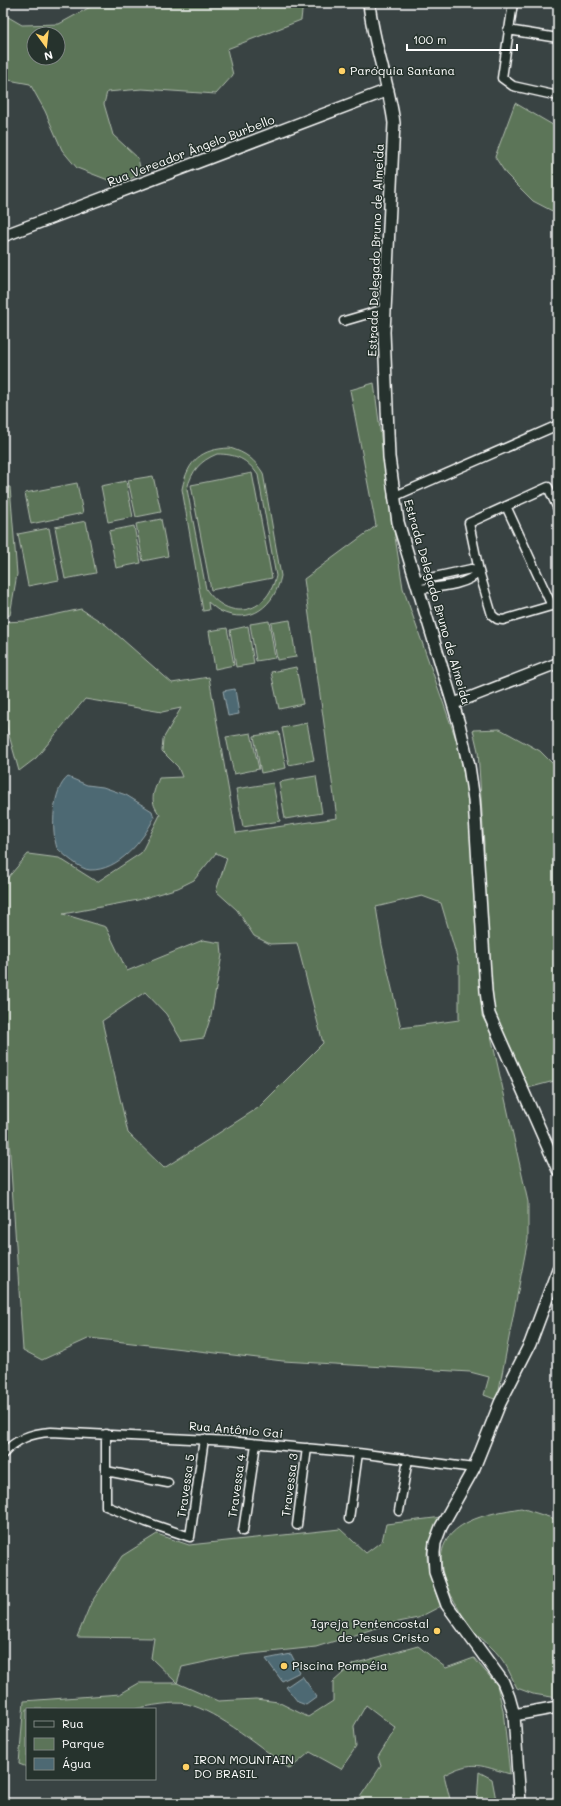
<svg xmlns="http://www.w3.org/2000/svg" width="561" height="1806" viewBox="0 0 561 1806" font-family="Mali,sans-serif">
<rect width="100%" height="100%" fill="#394343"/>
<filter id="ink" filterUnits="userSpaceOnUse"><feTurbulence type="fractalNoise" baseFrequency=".025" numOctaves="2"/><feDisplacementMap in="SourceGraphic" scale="8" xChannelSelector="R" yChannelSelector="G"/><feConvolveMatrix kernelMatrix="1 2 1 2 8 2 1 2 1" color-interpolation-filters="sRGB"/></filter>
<g filter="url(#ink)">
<!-- green -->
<path fill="#5c7459" stroke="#aebaac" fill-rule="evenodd" d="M103,3h200l-2,17 -74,29 6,26 -17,19 -74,-5 -35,3 -3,12 9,31 25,23 3,15 -13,7h-20l-31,-12 -15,-18 -17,-39 -15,-27 -27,-5v-65l19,11 37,-1 33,-18zM34,34h24v24h-24z
M515,103l43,25v86l-25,-13 -27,-27 -11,-17z
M374,383l14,109 15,96 54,154 10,48 7,87 8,139 8,15 38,171v37l-31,161 -13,-5 5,-18 -19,-5 -187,-11 -193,-23 -48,22 -19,-10 -20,-300v-157l3,-13 22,-26 31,4 38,24 44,-29 19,-38c-11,-14 -7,-21 -1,-37l23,-1 -4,-10 -16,-16 1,-12 18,-31 -19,4 -77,-13 -49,59 -17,13 -16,-57v-92l23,-1 55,-12 25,16 66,58 37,-6 27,156 101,-15 -33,-239 72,-53 -26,-136zM216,853l11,5 -11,33 21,19 17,26 16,8 27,-1 26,100 -65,65 -94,60 -36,-35 -26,-112 43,-29 21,22 16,27 22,-3 7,-22 11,-61 -1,-12 -18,-3 -76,31 -21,-44 -43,-13 75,-14 40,-12 16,-8zM422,896l19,7 18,61v56l-58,8 -19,-83 -6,-38z
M230,448c16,5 24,11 33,25l18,103c-6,29 -30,50 -61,35 -4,-2 -8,-6 -12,-9l1,8 -6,1 -21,-122c6,-29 19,-40 48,-41zM217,454c19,0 30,5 41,21l18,101c-9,39 -48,46 -70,13l-19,-100c5,-19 13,-28 30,-35z
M252,473l20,105 -61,12 -20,-105z
M153,476l8,36 -25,5 -8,-37z
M126,481l7,36 -25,5 -7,-36z
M77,483l6,30 -52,11 -6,-31z
M3,487h7l7,87 -7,41 -7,2z
M161,519l7,37 -25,5 -7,-37z
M86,521l10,52 -31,6 -10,-52z
M134,526l7,37 -25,5 -7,-37z
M49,528l10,52 -31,6 -10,-52z
M290,620l6,37 -19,3 -6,-37z
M269,621l6,37 -19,3 -6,-37z
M248,626l6,38 -18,3 -6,-37z
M227,628l7,37 -19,4 -6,-38z
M296,667l7,37 -24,5 -8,-37z
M307,723l7,37 -25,5 -7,-37z
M500,729l40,22 18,18v311l-30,8 -36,-76 -9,-111 1,-57 -6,-93 -5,-21z
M279,732l7,36 -25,5 -7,-37z
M251,733l8,36 -25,5 -8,-37z
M316,776l6,37 -37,6 -6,-37z
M273,783l7,38 -37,6 -7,-38z
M521,1508l37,12v178l-25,-4 -16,-6c-5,-9 -8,-19 -14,-27 -9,-14 -24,-23 -34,-35 -4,-6 -8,-13 -11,-19 -19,-30 -29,-66 10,-85 16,-8 36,-11 53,-14z
M442,1517c-6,11 -15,25 -15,38 0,17 8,36 14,51l-23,12 -29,6 -73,23 -83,9 -51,11 -5,16 41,18 38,-2 22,3 30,15 25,-16v-19l20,-18 65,-18 28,22 28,-10 23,27 6,25 7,64c-29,-8 -36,-15 -66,1l7,28h-95l25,-37 -3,-9 18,-29 -30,-23 -12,21 2,21 -15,22 -31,-17 -20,17c-26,-19 -72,-58 -103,-65 -13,-3 -39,2 -52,5h-108v58l-8,-3 5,-63 96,-7 19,-11h38l-26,-25 3,-20 -77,-1 14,-34 31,-47 35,-22 32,11 151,-16 26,24 16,-12 4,-17z
M479,1772l13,7 4,21 13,-1 1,4h-33z"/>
<!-- water -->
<path fill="#4d6973" stroke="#94a5ab" d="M235,689l4,25 -11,2 -5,-25z
M68,777l19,8 16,2 23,8 26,16 2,7c-11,23 -36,53 -64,52 -9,0 -27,-16 -33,-22 -6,-18 -5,-59 11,-71z
M291,1654l9,18 -18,9 -16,-22z
M302,1676l15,21 -11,8 -8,-3 -12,-15z"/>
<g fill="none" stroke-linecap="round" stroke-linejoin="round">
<!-- minor casing -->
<g stroke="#fff" stroke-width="11">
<path id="minor" d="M513,3l-11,75 11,8 45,10
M508,30l50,8
M344,321l41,-12
M393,497l165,-72
M506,506l46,100
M558,509l-10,-22 -79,36 10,48 13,44 5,4 6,1 55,-16
M416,581l55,-12 8,2c-10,15 -43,16 -61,18
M106,1434v72l40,16 44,15 14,-98
M3,1454c13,-15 28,-21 48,-22l179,9 128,12 116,15
M106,1471l62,12
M399,1511l9,-52
M349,1519l9,-66
M297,1525l10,-77
M243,1531l13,-87"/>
</g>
<!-- tertiary casing -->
<g stroke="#fff" stroke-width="13">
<path id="tertiary" d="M453,704l105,-41"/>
</g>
<!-- secondary casing -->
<g stroke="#fff" stroke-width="14">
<path id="secondary" d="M369,3c4,41 20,80 25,120l-10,209 5,125 9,65 61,202 10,42 5,34 12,191 3,23 69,156
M3,236l385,-146
M514,1715l44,-8
M520,1803l-6,-88 -5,-18 -6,-15 -56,-77 -12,-33 -1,-19 1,-10 6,-16 33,-59 26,-65 30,-59 28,-75"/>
</g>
<!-- minor -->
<use href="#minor" stroke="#26332d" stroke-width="8"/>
<!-- tertiary -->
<use href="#tertiary" stroke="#26332d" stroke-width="10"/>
<!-- secondary -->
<use href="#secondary" stroke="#26332d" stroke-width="11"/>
</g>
</g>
<!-- markers -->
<g fill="#ffd166" stroke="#26332d" stroke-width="1.5">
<circle cx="342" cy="71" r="4"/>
<circle cx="437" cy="1631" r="4"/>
<circle cx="284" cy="1666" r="4"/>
<circle cx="186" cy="1767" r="4"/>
</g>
<g text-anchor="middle" stroke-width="3" stroke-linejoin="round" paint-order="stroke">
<!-- poi labels -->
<g font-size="12" fill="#fff" stroke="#26332d" text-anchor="start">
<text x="350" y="75">Paróquia Santana</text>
<text x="429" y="1628" text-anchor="end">Igreja Pentencostal<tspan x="429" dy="14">de Jesus Cristo</tspan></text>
<text x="292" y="1670">Piscina Pompéia</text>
<text x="194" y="1764">IRON MOUNTAIN<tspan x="194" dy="14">DO BRASIL</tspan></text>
</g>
<!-- street labels -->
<g font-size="12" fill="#fff" stroke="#26332d">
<text transform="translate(191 151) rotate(-21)" y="4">Rua Vereador Ângelo Burbello</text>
<text transform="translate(376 250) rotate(-88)" y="4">Estrada Delegado Bruno de Almeida</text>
<text transform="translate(437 602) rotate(74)" y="4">Estrada Delegado Bruno de Almeida</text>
<text transform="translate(236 1430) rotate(5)" y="4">Rua Antônio Gai</text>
<text transform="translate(290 1485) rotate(-83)" y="4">Travessa 3</text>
<text transform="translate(186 1486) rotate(-82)" y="4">Travessa 5</text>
<text transform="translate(237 1486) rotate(-82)" y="4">Travessa 4</text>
</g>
</g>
<!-- margin -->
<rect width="561" height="1806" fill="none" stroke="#26332d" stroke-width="16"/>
<rect x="8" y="8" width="545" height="1790" fill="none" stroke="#fff" stroke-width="1.5" filter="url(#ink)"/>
<!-- legend -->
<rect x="26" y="1708" width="130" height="72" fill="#26332d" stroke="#7d8581"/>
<rect x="34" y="1721" width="20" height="6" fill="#26332d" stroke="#7d8581"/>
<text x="62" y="1728" font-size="12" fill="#ffffff">Rua</text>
<rect x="34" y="1738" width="20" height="12" fill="#5c7459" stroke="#7d8581"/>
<text x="62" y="1748" font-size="12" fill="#ffffff">Parque</text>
<rect x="34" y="1758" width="20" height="12" fill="#4d6973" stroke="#7d8581"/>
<text x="62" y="1768" font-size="12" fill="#ffffff">Água</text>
<!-- north arrow -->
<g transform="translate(46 46) rotate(165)"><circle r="19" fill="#26332d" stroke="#7d8581"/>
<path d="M0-3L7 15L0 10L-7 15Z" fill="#ffd166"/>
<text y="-6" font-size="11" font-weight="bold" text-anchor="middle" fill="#ffffff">N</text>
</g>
<!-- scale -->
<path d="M407 44v6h110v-6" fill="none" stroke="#ffffff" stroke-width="2"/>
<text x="413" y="44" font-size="12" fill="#ffffff" stroke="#26332d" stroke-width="3" paint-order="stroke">100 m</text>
</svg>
